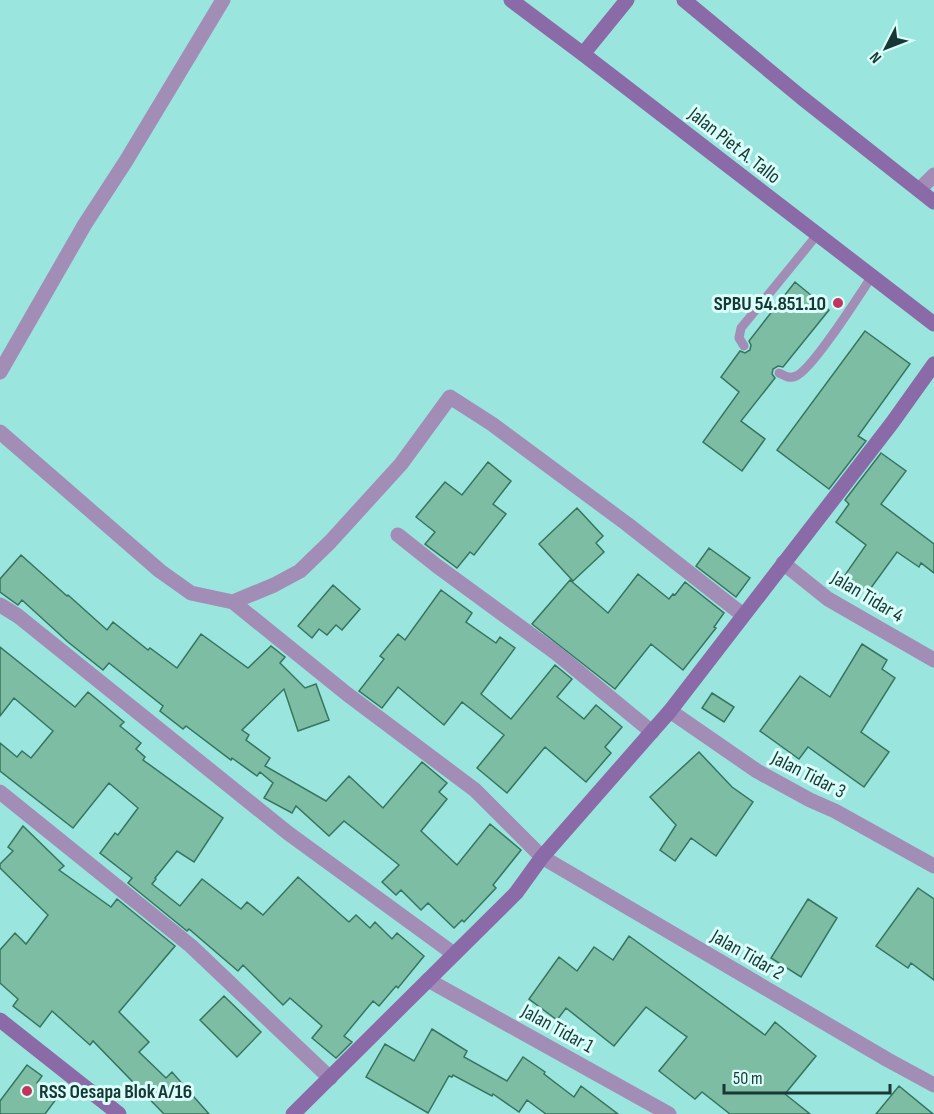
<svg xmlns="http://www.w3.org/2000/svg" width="934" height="1114" viewBox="0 0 934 1114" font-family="'Sofia Sans Condensed',sans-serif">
<rect width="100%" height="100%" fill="#9ae5dd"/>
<!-- building -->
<path fill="#7dbda4" stroke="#36755f" stroke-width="1.5" d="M795,282l34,28 -46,57 -5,-1 -5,3 -1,5 3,4 -34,43 24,18 -23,32 -39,-29 36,-50 -18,-15 19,-26 5,2 5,-3 1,-5 -2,-4z
M865,331l45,33 -52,72 8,5 -37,48 -52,-39z
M881,453l25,18 -25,33 53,40v29l-13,-10 -2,4 -22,-15 -29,40 -23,-17 21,-30 -30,-23 13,-18 -4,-4z
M488,462l23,19 -18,23 13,10 -32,41 -4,-3 -13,16 -32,-24 10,-12 -19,-15 29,-35 17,13z
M577,508l26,28 -7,7 8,9 -31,29 -34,-37z
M709,548l41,30 -14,19 -40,-31z
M21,555l46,41 1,-1 39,35 6,-8 35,28 2,-2 27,20 24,-34 47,34 23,-22 14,11 -5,6 25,25 11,-4 13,36 -31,11 -14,-42 -42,41 7,5 -3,5 24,18 -5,8 61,35 23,-25 34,32 39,-46 25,21 -8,9 8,7 -26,32 36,34 33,-41 31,26 -28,35 3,3 -32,34 -2,-2 -8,8 -26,-25 -7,7 -20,-20 -5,5 -14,-13 17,-17 -55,-44 -15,15 -33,-30 -4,7 -28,-15 9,-15 -13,-11 -3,4 -25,-18 -1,2 -45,-34 -3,3 -23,-18 3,-5 -54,-43 -6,7 -35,-28 -46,-42 -4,5 -18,-13v-13z
M638,574l31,25 4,-5 2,1 10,-13 39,31 -10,14 2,1 -33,42 -32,-26 -36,45 -83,-65 38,-44 38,33z
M333,585l27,24 -18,21 -6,-5 -9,10 -8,-6 -7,9 -14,-12z
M441,590l31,23 -6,9 30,21 4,-6 15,11 -34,46 30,25 44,-54 17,14 -15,18 27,22 12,-14 26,22 -17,20 6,6 -25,29 -41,-35 -38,46 -30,-25 27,-33 -42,-33 -18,23 -46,-38 -16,21 -23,-17 25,-32 -4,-3 18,-22 7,6z
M862,644l25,16 -5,9 13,9 -34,54 28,20 -25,35 -56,-40 -9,12 -39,-28 40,-55 30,21z
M0,647l75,60 13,-15 36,30 -4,4 21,17 -5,6 9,8 -2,3 80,58 -29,44 -17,-11 -22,27 1,1 -4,5 28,22 22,-27 39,30 6,-7 16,13 35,-38 51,45 7,-7 14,13 5,-6 17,17 5,-6 27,23 -26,32 -2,-2 -17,20 -6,-5 -29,35 8,6 -16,16 -24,-20 10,-12 -32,-28 -7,7 -40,-40 -5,6 -49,-42 -2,2 -59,-48 4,-5 -32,-25 15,-20 3,2 20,-27 -29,-25 -36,45 -73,-57v-28l17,14 5,-6 9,7 22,-27 -39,-33 -14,18z
M712,693l22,14 -10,15 -22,-14z
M699,752l33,35 21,15 -37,54 -25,-18 -16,23 -15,-11 16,-25 -26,-28z
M23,826l41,40 -5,4 52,37 6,-8 58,47 -56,66 30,30 -10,10 27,26 6,-6 37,42h-45l-71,-73 -3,4 -38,-34 -12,16 -27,-21 5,-7 -18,-16v-33l15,-17 11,11 22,-29 -48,-47v-4l13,-13 -5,-4z
M918,888l16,11v81l-23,-17 -3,5 -32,-22z
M808,899l29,19 -36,59 -30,-19z
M629,936l136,99 10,-13 41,34 -31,38 25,20h-80l-28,-22 -7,7 -36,-28 28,-34 -41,-30 -32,39 -48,-38 -9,12 -28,-21 30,-42 18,14 17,-24 19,13z
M224,996l37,36 -24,25 -37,-37z
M432,1029l35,22 -3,6 43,24 16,-24 22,15 -1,2 30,23 7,-11 37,28h-72l-19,-14 -8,12 -26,-18 -1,2 -39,-21 -1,2 -3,-1 -21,37 -62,-36 19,-33 29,17z
M27,1065l15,11 -5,7 20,15 -12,16h-45v-13z
M899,1086l34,28h-57z"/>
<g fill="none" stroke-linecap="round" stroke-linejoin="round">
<!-- lane -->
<path stroke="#a28db7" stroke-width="9" d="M744,346l-5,-8 2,-10 76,-93
M779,373c6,3 10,6 17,3 16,-6 64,-82 76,-100"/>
<!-- street -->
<path stroke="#a28db7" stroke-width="15" d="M919,190l15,-15
M0,372l85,-148 41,-63 97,-161
M0,432l160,139 31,22 42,9 41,-17 26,-14 30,-29 71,-78 49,-67 42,27 135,100 116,91
M398,535l39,31 119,87 96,79
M783,563l45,36 106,61
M233,602l114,92 128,96 67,67 346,203 46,25
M0,605l18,11 270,217 166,121
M670,711l87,60 53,29 25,11 99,55
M0,792l191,154 139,132
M428,980l241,134"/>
<!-- secondary -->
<path stroke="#8a6aa7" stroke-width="15" d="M511,0l72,54 351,270
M684,0l117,97 133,105
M583,54l44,-54
M0,1020l119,94
M293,1114l223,-221 26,-36 128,-146 222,-288 42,-59"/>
</g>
<!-- markers -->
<g fill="#c3355f" stroke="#dafefa" stroke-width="2">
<circle cx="838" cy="303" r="6"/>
<circle cx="27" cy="1091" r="6"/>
</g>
<g text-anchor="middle" stroke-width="6" stroke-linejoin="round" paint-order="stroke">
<!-- street labels -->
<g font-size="20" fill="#183835" stroke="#dafefa">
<text transform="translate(735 145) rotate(38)" y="7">Jalan Piet A. Tallo</text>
<text transform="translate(868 596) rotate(31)" y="7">Jalan Tidar 4</text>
<text transform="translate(809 774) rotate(27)" y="7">Jalan Tidar 3</text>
<text transform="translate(748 954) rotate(30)" y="7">Jalan Tidar 2</text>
<text transform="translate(558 1028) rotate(29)" y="7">Jalan Tidar 1</text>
</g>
<!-- poi labels -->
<g font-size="20" font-weight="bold" fill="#183835" stroke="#dafefa" text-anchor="end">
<text x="826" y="310">SPBU 54.851.10</text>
<text x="39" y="1098" text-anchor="start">RSS Oesapa Blok A/16</text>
</g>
</g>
<!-- north arrow -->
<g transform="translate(886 48) rotate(228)" stroke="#dafefa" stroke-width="4.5" paint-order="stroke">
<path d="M0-4.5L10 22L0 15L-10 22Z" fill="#183835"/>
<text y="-9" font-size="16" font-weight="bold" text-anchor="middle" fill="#183835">N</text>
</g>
<!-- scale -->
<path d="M724 1084v9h166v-9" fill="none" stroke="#183835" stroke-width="3"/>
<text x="733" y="1084" font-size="18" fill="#183835" stroke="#dafefa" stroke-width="4.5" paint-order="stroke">50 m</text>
</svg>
